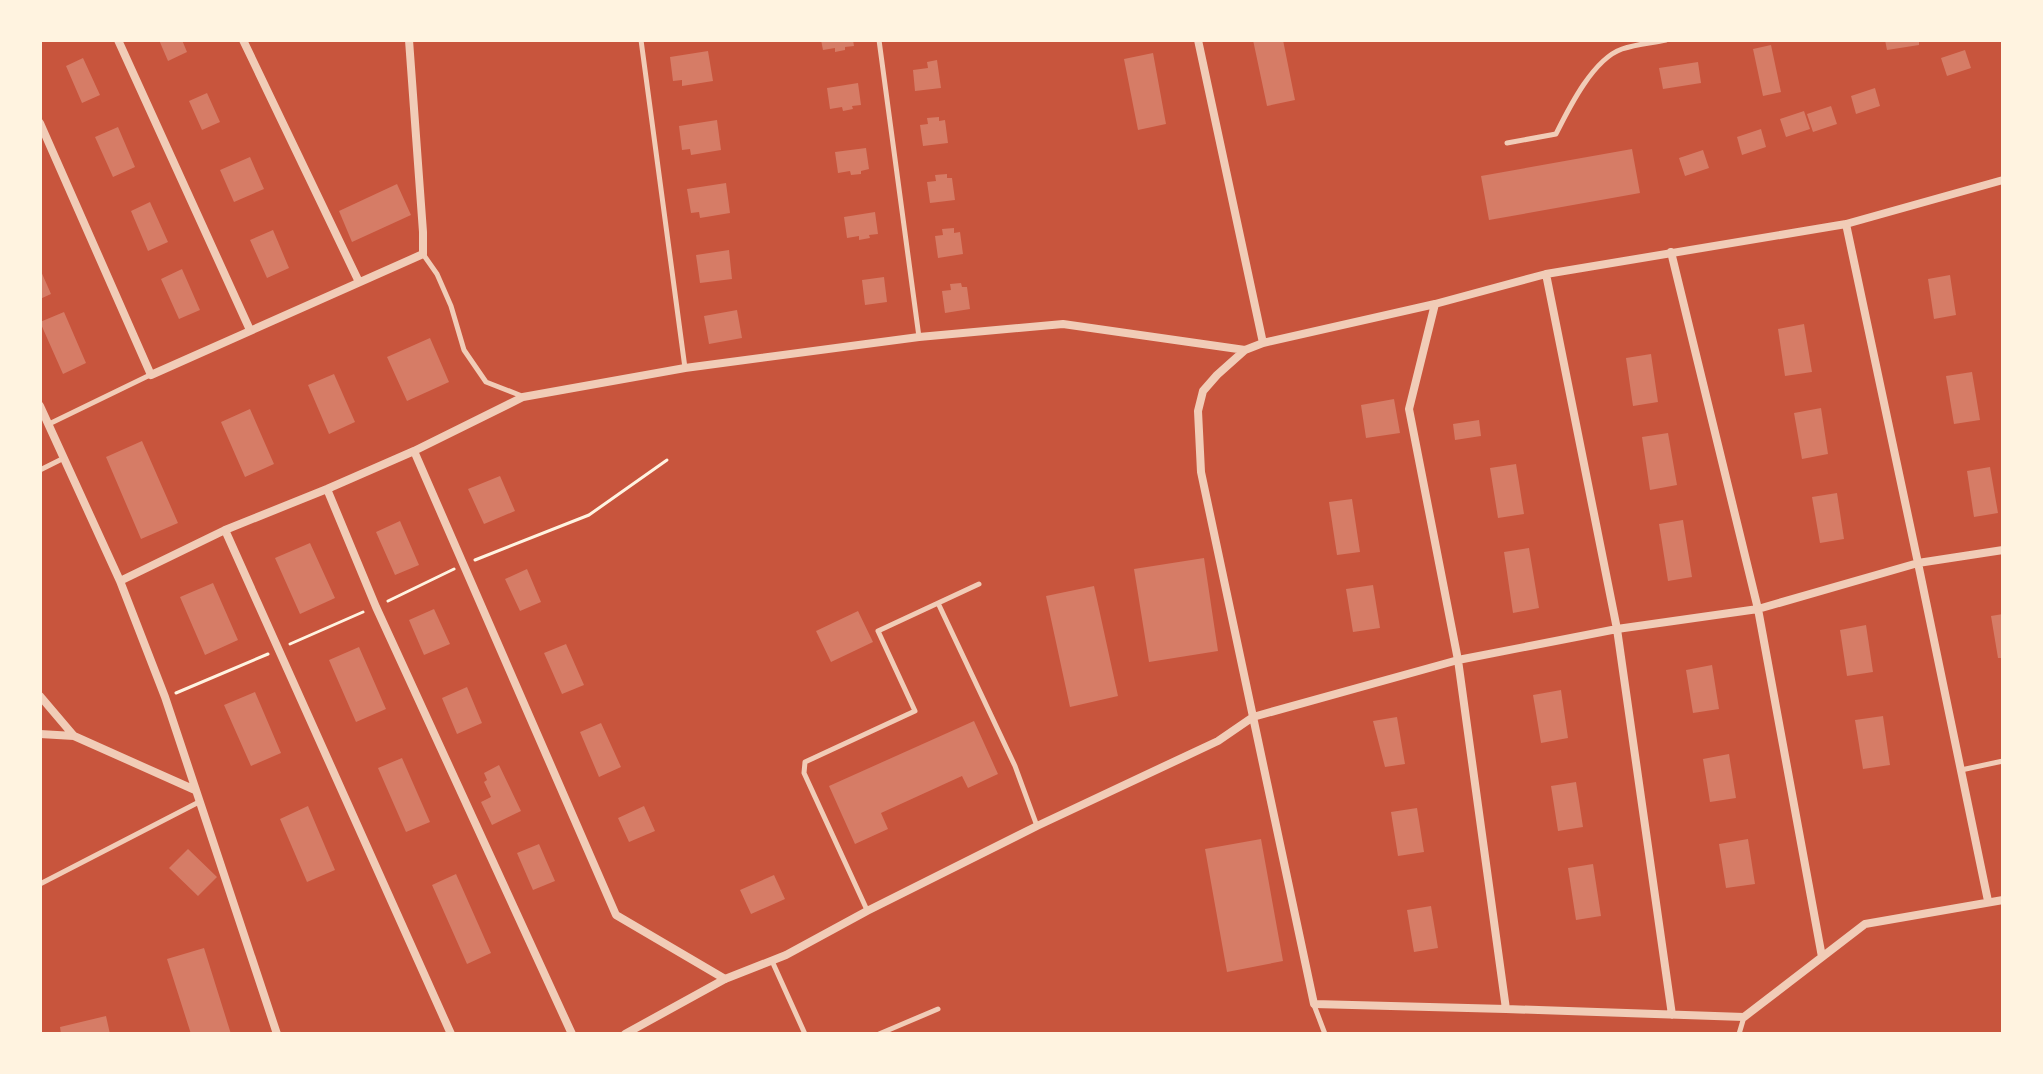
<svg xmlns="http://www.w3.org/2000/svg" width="2043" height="1074" viewBox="0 0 2043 1074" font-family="Ubuntu,sans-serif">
<rect width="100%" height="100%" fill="#c8553d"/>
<!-- building -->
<path fill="#d67c66" d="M159,40h23l5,12 -19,9z
M821,40h32l1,6 -9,1v3l-10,2v-4l-12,2z
M1253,40h30l12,60 -28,6z
M1885,40h34v5l-32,5z
M1771,45l10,47 -18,4 -10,-47z
M1965,50l6,18 -24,8 -6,-18z
M708,51l5,30 -31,5v-6l-9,1 -3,-24z
M1153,53l13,71 -28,6 -14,-71z
M83,58l17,37 -18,8 -16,-37z
M937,60l4,28 -26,3 -2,-21 15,-2 -1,-6z
M1698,62l3,21 -38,6 -4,-21z
M858,83l3,22 -9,1 1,3 -10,2 -1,-4 -12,2 -3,-21z
M1875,88l5,18 -24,8 -5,-18z
M207,93l13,29 -18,8 -13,-29z
M1831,106l6,18 -24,8 -6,-18z
M1804,111l6,18 -24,8 -6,-18z
M939,117v4l6,-1 3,23 -25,3 -3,-21 8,-1 -1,-6z
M717,120l4,30 -30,5 -1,-6 -8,1 -3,-24z
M118,127l17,40 -22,10 -18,-40z
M1761,129l5,18 -24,8 -5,-18z
M866,148l3,21 -8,2v3l-10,1 -1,-4 -12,2 -3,-21z
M1632,149l8,44 -151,27 -8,-44z
M1703,150l6,18 -24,8 -6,-18z
M250,157l14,32 -30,13 -14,-32z
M947,174v4h5l3,22 -25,3 -3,-21 9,-1 -1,-6z
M726,183l4,30 -30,5 -1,-6 -8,1 -4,-24z
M397,184l14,31 -59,27 -13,-31z
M150,202l18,40 -20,9 -17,-40z
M875,212l3,22 -9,1 1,3 -11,2v-4l-12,2 -3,-21z
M954,228v5l6,-1 3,22 -25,4 -3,-22 8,-1 -1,-6z
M273,230l16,38 -22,10 -17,-38z
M729,250l3,29 -32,4 -4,-28z
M40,269l11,25 -11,5z
M182,269l18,41 -21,9 -18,-40z
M1950,275l6,40 -22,4 -6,-40z
M884,277l3,25 -22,3 -3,-25z
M961,283l1,4h5l3,22 -25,4 -3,-22 9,-1 -1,-6z
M737,310l5,28 -33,6 -5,-28z
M64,312l22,51 -23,11 -23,-52z
M1804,324l8,48 -27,4 -7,-47z
M430,338l19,44 -42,19 -20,-44z
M1651,354l7,48 -25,4 -7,-48z
M1972,372l8,48 -26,4 -8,-48z
M334,374l21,48 -26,12 -21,-49z
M1394,399l6,34 -34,5 -5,-33z
M1821,408l7,46 -26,5 -8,-46z
M250,409l24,55 -29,13 -24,-55z
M1479,420l2,16 -26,4 -2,-16z
M1668,433l9,52 -27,5 -8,-53z
M142,441l36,82 -37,16 -35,-82z
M1516,464l8,50 -26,4 -8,-50z
M1990,467l8,46 -24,4 -7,-46z
M500,476l15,35 -31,13 -16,-35z
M1837,493l7,46 -24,4 -8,-46z
M1352,499l8,53 -23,3 -8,-53z
M1683,520l9,57 -24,4 -9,-57z
M400,521l19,44 -24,10 -19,-43z
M310,543l25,55 -35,16 -25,-56z
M1529,548l10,60 -26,5 -9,-61z
M1204,558l14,93 -69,11 -15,-93z
M527,569l14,33 -21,9 -15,-32z
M213,583l25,57 -33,15 -25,-58z
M1373,585l7,43 -27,4 -7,-43z
M1094,586l24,110 -48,11 -24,-111z
M434,609l16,35 -26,11 -15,-35z
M858,611l15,31 -42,20 -15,-31z
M2003,614v44h-5l-7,-42z
M1866,625l7,47 -26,4 -7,-46z
M566,644l18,41 -22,9 -18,-41z
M359,647l27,62 -30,13 -27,-62z
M1712,665l7,44 -26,4 -7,-43z
M467,687l15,36 -25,11 -15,-36z
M1561,690l7,48 -27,5 -8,-48z
M255,692l26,61 -30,13 -27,-61z
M1883,716l7,49 -27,4 -8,-49z
M1397,717l8,47 -20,3 -12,-46z
M974,721l24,53 -30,14 -6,-12 -81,37 7,16 -33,15 -26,-58z
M601,723l20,44 -22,10 -19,-45z
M1729,754l7,44 -26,4 -7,-43z
M402,758l28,64 -24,10 -28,-64z
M499,765l22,46 -29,14 -11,-23 10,-5 -7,-15 3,-2 -3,-7z
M1576,782l7,45 -25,4 -7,-45z
M308,806l27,64 -28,12 -27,-63z
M644,806l11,25 -26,11 -11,-24z
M1417,808l7,44 -26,4 -7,-44z
M1261,839l22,122 -56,11 -22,-123z
M1748,839l7,45 -29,4 -7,-44z
M539,844l16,37 -22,9 -16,-37z
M188,849l29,28 -19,19 -29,-28z
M1593,864l8,52 -25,4 -8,-52z
M456,874l35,79 -24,11 -35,-79z
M774,875l11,24 -34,15 -11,-24z
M1431,906l7,42 -24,4 -7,-42z
M204,948l27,86h-40l-24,-75z
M106,1016l4,18h-49l-1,-7z"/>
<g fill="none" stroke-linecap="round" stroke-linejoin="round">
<!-- path -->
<path stroke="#fff3e0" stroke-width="3" d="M475,560l114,-45 78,-55
M388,601l66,-32
M290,644l73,-32
M176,693l92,-39"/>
<!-- service -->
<path stroke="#f1ccb7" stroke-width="5" d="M641,40l44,328
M879,40l40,297
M1507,143l49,-9c13,-26 37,-75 66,-85 14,-5 30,-6 44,-9
M423,254l14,20 14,32 13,44 22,32 36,14
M49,424l101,-49
M40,470l24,-12
M938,603l77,163 22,60
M1961,770l42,-9
M40,884l159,-82
M867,910l-63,-137 1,-11 110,-51 -37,-80 101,-47
M772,961l33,73
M1314,1005l11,29
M879,1034l59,-25
M1739,1034l5,-17"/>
<!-- minor -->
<path stroke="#f1ccb7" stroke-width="8" d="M118,40l132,290
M243,40l116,242
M1198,40l65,303
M40,123l111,252 272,-121v-22l-14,-192
M2003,180l-157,44 -300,50 -111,30 -172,39 -18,7 -28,25 -14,16 -5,20 3,61 113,532 192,5 238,8 121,-93 138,-24
M1846,224l72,339 70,338
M1671,252l87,357 64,348
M1546,274l71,355 55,386
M1435,304l-26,105 49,251 48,349
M40,406l80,175 45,116 112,337
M414,451l202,464 109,64
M327,489l49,118 196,427
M225,530l226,504
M120,581l105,-51 102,-41 87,-38 109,-54 162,-29 234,-31 144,-13 182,26
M40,696l34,40 121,54
M40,734l34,2
M625,1034l100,-55 61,-24 81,-44 170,-85 181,-85 35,-24 205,-57 159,-31 141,-20 160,-46 85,-13"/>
</g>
<!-- border -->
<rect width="2043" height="1074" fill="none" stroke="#fff3e0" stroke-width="84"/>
</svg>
